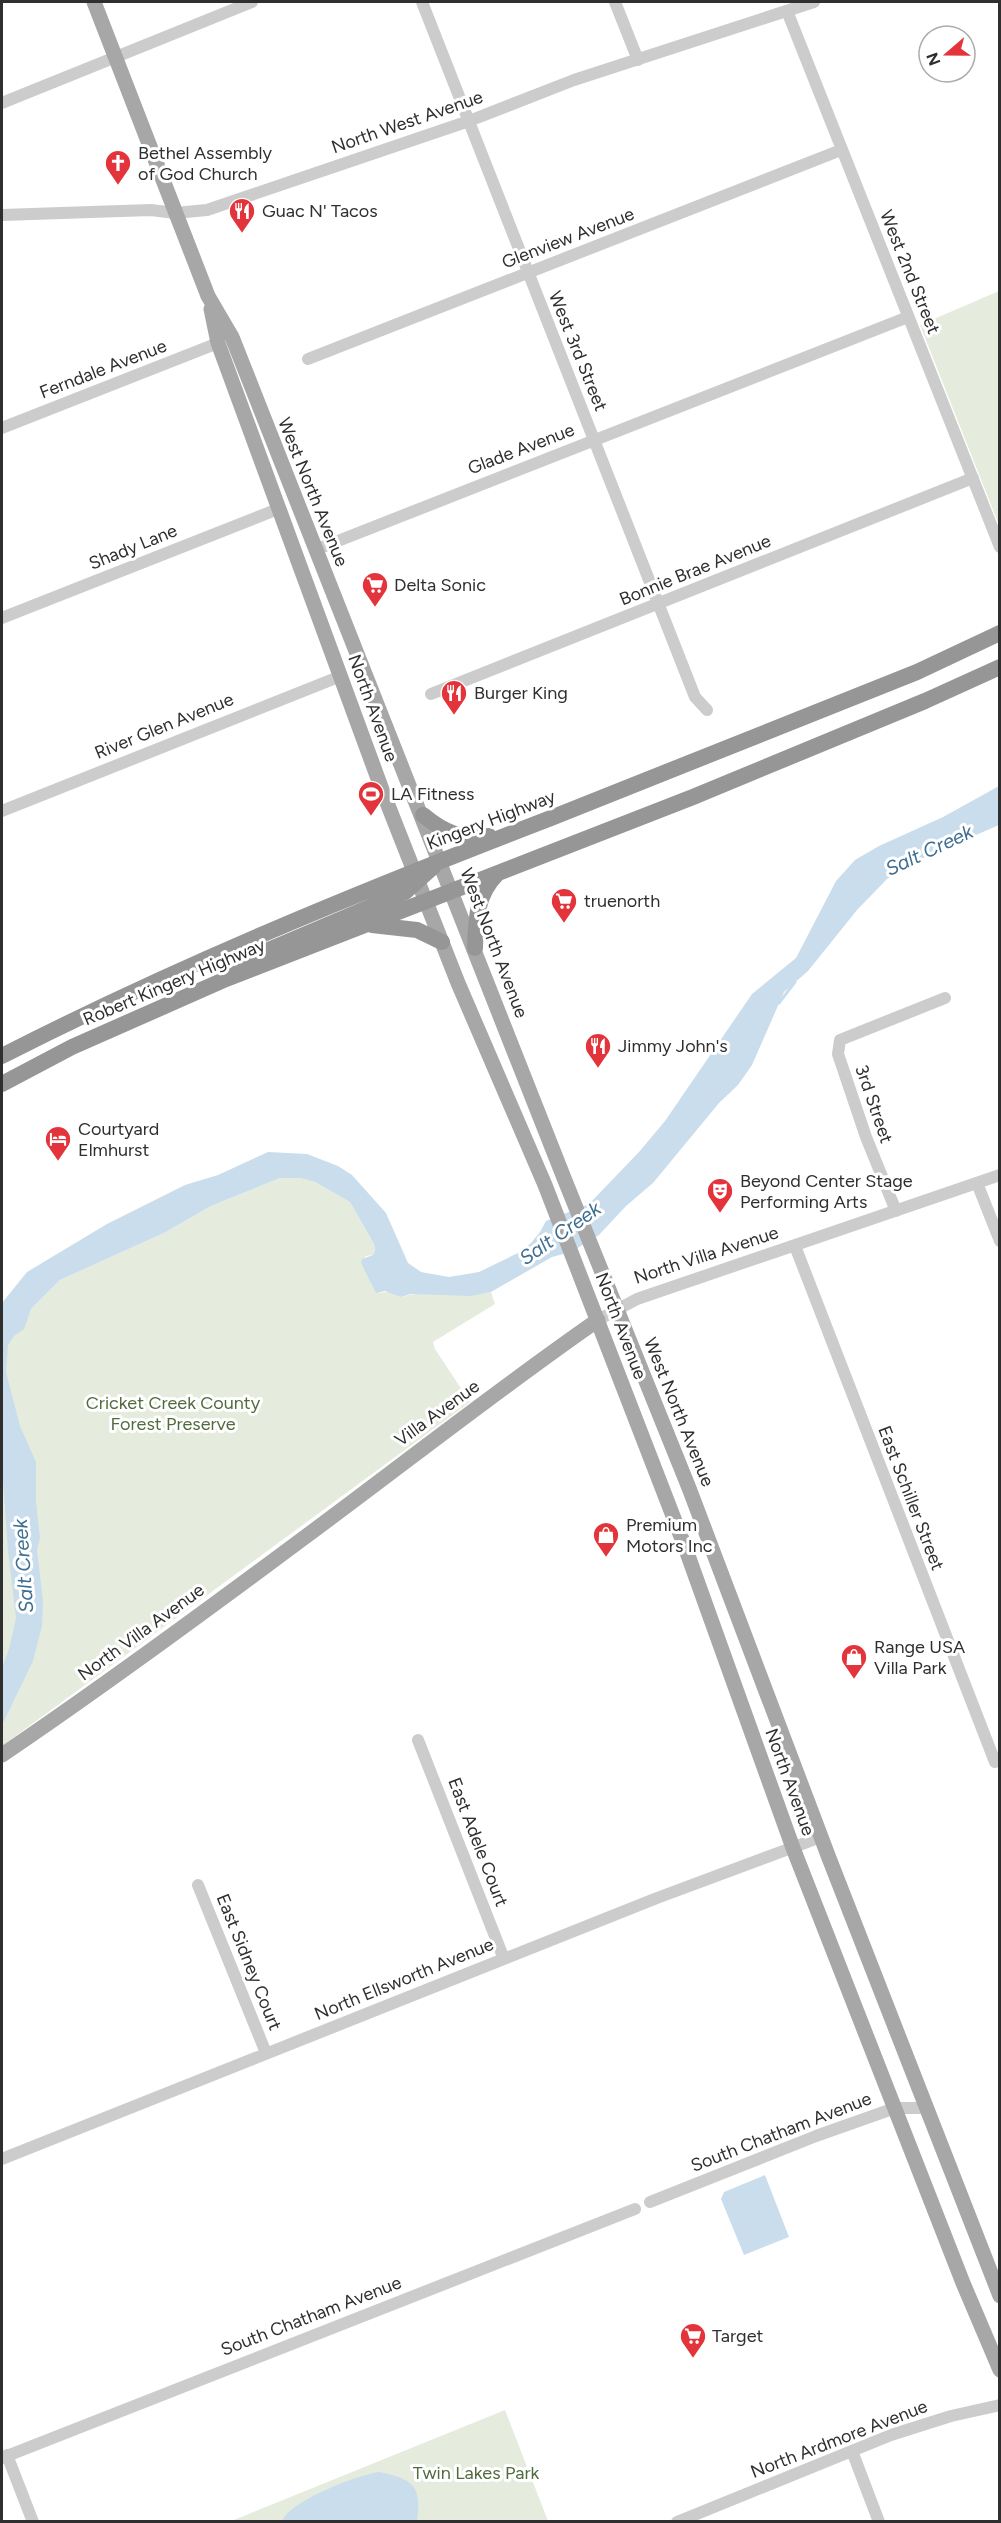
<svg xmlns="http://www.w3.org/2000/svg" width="1001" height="2523" viewBox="0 0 1001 2523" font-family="Figtree,sans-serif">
<rect width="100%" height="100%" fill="#fff"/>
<!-- green -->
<path fill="#e5ecdd" d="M999,291v234l-79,-200z
M280,1178h20l15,4 35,20 24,42 1,6 -2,5 -7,1 -5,7 7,11 6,15 7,4c7,-3 13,0 20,4 29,-9 60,2 90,-5l4,12 -62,38 2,7 35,53 -468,344v-437h29l29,-29 104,-47 47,-27z
M505,2410l43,111 -319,1z"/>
<!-- water -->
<path fill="#caddec" d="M999,786v39l-83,36 -29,18 -30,31 -49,61 -24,21 -32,73 -14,20 -19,18 -66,80 -27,23 -27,29 -28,17 -19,5 -61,35 -20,4 -60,-2 -10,3 -16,-6 -9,2 -15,-30 1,-4 11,-4 2,-5 -1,-6 -24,-42 -35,-20 -15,-4h-20l-69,28 -47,27 -104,47 -29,29 -7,20 -10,7 -6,9 -2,27 14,54 16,36v39l4,37 -3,12 6,51 -1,25 -9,35 -31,64v-57l7,-19 7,-31 -8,-67 -6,-84v-164l25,-31 80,-48 78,-39 33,-10 50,-23 39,2 31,12 14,9 34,38 22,50 13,9 28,5 30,-5 41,-20 11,-9 9,-11 6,-11 43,-17 50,-52 26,-31 87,-127 44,-36 40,-77 19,-21 24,-14 64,-29z
M765,2175l24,62 -45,18 -23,-56 3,-7z
M379,2472c34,7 43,13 38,49h-135c8,-20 75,-46 97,-49z"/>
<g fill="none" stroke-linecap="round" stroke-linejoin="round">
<!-- stream -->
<path stroke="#caddec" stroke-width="3" d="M779,1003l16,-21"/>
<!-- minor -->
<path stroke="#ccc" stroke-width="12" d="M422,2l273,695 12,13
M615,2l23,58
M787,11l213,536
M2,103l250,-101
M2,215l149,-5 24,3 32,-3 262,-89 105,-41 240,-78
M308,359l533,-209
M2,428l216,-85
M315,550l593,-233
M2,618l276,-109
M431,694l542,-216
M2,811l339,-135
M977,1183l23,58
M896,1211l-30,-74 -28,-83 2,-14 105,-42
M795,1246l200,516
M598,1320l39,-21 363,-124
M418,1740l86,219
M198,1885l68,168
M2,2159l655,-261 164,-61
M650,2202l166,-66 79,-28h32
M852,2451l27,71
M7,2455l26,67
M2,2458l633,-249
M677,2522l214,-87 60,-19 49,-11"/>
<!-- major -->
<path stroke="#a7a7a7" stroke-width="15" d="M94,2l114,294 24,41 332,841 125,310 140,370 171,438
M211,309l7,34 166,452 74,188 87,202 140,362 108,301 170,435 37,87
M2,1755c102,-69 201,-142 299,-215 99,-73 196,-150 297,-220"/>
<!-- highway -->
<path stroke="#969696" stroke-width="16" d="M423,815c23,19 36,23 66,21
M372,925l45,5 25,12
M475,948c1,-28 1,-53 22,-74
M231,966l174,-74 28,-25
M2,1056c178,-91 362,-166 549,-238 122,-48 244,-97 366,-146l83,-39
M2,1084l70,-37 154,-68 467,-182 232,-96 75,-34"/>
</g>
<!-- icons -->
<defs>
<g id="church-pin" transform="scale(1.35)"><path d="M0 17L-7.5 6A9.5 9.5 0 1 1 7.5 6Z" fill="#e3343b" stroke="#fff"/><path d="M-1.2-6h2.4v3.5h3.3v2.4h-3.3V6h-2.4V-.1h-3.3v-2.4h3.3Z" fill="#fff"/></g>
<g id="restaurant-pin" transform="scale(1.35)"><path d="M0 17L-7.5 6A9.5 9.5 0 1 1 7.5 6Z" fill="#e3343b" stroke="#fff"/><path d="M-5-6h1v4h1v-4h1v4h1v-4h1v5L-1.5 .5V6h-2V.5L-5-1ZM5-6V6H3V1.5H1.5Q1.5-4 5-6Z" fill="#fff"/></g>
<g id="supermarket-pin" transform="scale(1.35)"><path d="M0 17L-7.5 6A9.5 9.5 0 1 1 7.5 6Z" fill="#e3343b" stroke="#fff"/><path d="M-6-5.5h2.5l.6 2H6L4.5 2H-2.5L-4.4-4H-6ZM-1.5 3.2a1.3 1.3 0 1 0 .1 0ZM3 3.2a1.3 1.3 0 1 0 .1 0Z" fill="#fff"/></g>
<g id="stadium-pin" transform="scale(1.35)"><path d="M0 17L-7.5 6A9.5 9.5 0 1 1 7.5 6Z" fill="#e3343b" stroke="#fff"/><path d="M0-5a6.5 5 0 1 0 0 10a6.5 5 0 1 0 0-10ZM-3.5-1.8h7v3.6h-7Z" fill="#fff"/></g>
<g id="hotel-pin" transform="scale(1.35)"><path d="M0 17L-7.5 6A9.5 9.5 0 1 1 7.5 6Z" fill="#e3343b" stroke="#fff"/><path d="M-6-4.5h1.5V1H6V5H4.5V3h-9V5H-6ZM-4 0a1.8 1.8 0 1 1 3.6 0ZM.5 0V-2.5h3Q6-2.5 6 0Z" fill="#fff"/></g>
<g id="theatre-pin" transform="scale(1.35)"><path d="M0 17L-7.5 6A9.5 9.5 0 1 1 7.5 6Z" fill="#e3343b" stroke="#fff"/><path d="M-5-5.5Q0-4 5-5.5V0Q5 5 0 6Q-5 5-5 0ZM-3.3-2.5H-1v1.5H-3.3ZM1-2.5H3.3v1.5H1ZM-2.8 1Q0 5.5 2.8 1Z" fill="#fff"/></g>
<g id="shop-pin" transform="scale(1.35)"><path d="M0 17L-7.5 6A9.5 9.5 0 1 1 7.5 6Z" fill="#e3343b" stroke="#fff"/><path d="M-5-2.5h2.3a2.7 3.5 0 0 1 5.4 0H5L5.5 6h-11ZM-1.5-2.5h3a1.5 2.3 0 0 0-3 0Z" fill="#fff"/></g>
</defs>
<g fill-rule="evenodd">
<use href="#church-pin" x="118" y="163"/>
<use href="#restaurant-pin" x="242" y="211"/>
<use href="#supermarket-pin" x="375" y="585"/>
<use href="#restaurant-pin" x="454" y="693"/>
<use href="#stadium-pin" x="371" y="794"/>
<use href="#supermarket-pin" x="564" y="901"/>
<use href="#restaurant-pin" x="598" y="1046"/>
<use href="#hotel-pin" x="58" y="1139"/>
<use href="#theatre-pin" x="720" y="1191"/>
<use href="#shop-pin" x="606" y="1535"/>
<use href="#shop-pin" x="854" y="1657"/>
<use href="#supermarket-pin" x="693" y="2336"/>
</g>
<g text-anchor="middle" stroke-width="6" stroke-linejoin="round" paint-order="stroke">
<!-- street labels -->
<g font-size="18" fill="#2f2f2f" stroke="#fff">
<text transform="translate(407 122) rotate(-19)" y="6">North West Avenue</text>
<text transform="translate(568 238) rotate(-21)" y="6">Glenview Avenue</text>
<text transform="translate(910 272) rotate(68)" y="6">West 2nd Street</text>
<text transform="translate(578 351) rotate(68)" y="6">West 3rd Street</text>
<text transform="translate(103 369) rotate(-21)" y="6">Ferndale Avenue</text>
<text transform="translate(521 449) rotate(-21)" y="6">Glade Avenue</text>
<text transform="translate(313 492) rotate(68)" y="6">West North Avenue</text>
<text transform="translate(133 547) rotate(-22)" y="6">Shady Lane</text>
<text transform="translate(695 570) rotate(-22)" y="6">Bonnie Brae Avenue</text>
<text transform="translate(373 708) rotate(70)" y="6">North Avenue</text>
<text transform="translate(164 726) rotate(-22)" y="6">River Glen Avenue</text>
<text transform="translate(491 820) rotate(-21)" y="6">Kingery Highway</text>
<text transform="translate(494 943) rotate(69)" y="6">West North Avenue</text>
<text transform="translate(174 982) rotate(-23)" y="6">Robert Kingery Highway</text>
<text transform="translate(874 1104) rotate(71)" y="6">3rd Street</text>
<text transform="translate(706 1255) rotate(-18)" y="6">North Villa Avenue</text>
<text transform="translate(621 1326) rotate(69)" y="6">North Avenue</text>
<text transform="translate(679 1412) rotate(68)" y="6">West North Avenue</text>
<text transform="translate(437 1413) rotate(-36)" y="6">Villa Avenue</text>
<text transform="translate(911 1498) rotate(69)" y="6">East Schiller Street</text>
<text transform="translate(141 1632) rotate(-36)" y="6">North Villa Avenue</text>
<text transform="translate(790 1782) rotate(70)" y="6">North Avenue</text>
<text transform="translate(478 1842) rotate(69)" y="6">East Adele Court</text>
<text transform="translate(249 1962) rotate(68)" y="6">East Sidney Court</text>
<text transform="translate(404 1979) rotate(-22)" y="6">North Ellsworth Avenue</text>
<text transform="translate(781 2132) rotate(-21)" y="6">South Chatham Avenue</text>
<text transform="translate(311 2316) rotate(-21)" y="6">South Chatham Avenue</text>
<text transform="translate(839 2439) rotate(-21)" y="6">North Ardmore Avenue</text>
</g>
<!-- poi labels -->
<g font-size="18" fill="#2f2f2f" stroke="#fff" text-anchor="start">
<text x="138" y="159">Bethel Assembly<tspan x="138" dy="21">of God Church</tspan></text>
<text x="262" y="217">Guac N' Tacos</text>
<text x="394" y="591">Delta Sonic</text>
<text x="474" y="699">Burger King</text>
<text x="391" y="800">LA Fitness</text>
<text x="584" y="907">truenorth</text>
<text x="618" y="1052">Jimmy John's</text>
<text x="78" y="1135">Courtyard<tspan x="78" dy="21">Elmhurst</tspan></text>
<text x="740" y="1187">Beyond Center Stage<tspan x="740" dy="21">Performing Arts</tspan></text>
<text x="626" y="1531">Premium<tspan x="626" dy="21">Motors Inc</tspan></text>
<text x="874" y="1653">Range USA<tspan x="874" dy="21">Villa Park</tspan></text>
<text x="712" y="2342">Target</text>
</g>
<!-- park labels -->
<g font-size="18" fill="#516b3d" stroke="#fff">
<text x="173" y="1409">Cricket Creek County<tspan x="173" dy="21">Forest Preserve</tspan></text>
<text x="476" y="2479">Twin Lakes Park</text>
</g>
<!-- water labels -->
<g font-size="20" font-style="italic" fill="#3e6e91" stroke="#fff">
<text transform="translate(929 850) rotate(-25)" y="7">Salt Creek</text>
<text transform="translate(560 1233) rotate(-35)" y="7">Salt Creek</text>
<text transform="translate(23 1566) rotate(-94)" y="7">Salt Creek</text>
</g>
</g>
<!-- border -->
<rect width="1001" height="2523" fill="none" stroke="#2f2f2f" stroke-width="6"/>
<!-- north arrow -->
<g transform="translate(947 54) rotate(250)"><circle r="28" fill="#ffffff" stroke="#acacac" stroke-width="1.5"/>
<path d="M0-4.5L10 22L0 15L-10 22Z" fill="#e3343b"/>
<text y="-9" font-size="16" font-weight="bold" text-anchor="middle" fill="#2f2f2f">N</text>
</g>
</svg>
